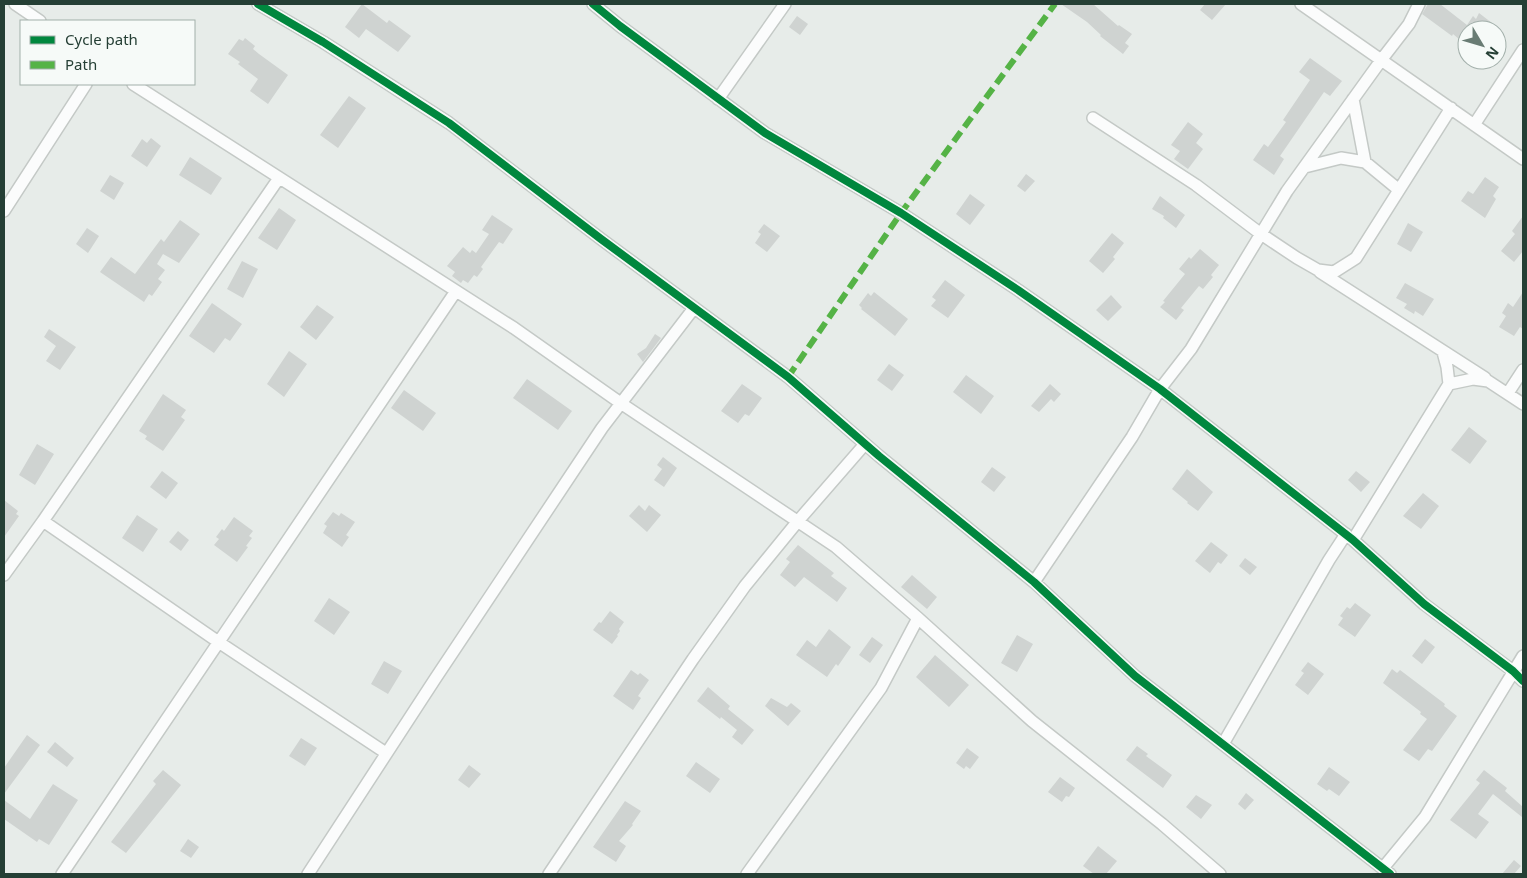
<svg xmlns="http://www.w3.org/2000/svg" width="1527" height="878" viewBox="0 0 1527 878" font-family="'Noto Sans',sans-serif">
<rect width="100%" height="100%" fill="#e7ece9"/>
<!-- building -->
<path fill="#cfd3d1" d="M362,4l25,19 2,-3 22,16 -13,16 -32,-23 -7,9 -14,-11z
M1061,4h32l25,22 1,-1 13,9 -7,9 4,3 -6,8 -23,-18 1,-1 -14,-13z
M1205,4h21l-14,16 -12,-10z
M1428,4h12l27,21 6,-9 3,3 3,-6 22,17h-34v16l-14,-12 -1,2 -30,-22z
M797,16l11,8 -8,11 -11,-8z
M245,38l10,8 -2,3 6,5 29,21 -20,29 -18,-13 8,-12 -20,-15 2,-2 -12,-8 11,-15 4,2z
M1310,58l32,23 -12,15 -6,-4 -44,64 4,3 -10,16 -21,-15 11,-16 4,3 18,-25 -3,-2 27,-40 -11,-8z
M349,96l17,12 -28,40 -18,-13z
M1188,122l15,12 -7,9 7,6 -15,20 -14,-10 6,-8 -9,-6z
M151,138l10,8 -14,21 -16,-11 11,-17 5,4z
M190,157l32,21 -11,17 -32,-20z
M1026,174l9,7 -10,11 -8,-6z
M110,175l14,8 -10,17 -14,-9z
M1485,177l14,10 -6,9 3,3 -11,19 -24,-17 7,-10 5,3z
M970,194l15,11 -15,20 -14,-11z
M1160,196l25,19 -9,13 -13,-10 1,-2 -12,-7z
M279,208l17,12 -19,30 -19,-12z
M492,215l21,14 -10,15 -4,-2 -18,25 2,2 -6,8 -3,-2 -6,8 -5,-3 -2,3 -9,-7 3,-4 -8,-6 16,-19 7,6 2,-3 4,3 13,-19 -7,-4z
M1523,216v35l-9,11 -13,-11 14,-17 -3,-3z
M180,220l20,14 -21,29 -16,-9 -6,10 8,6 -7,9 4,3 -10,14 -3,-2 -5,8 -44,-30 11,-15 24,17 26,-35 3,3z
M1408,223l15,9 -12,20 -14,-8z
M764,224l16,12 -13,16 -12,-9 6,-9 -3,-2z
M87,228l12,8 -11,17 -12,-9z
M1112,233l12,10 -11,14 2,2 -12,14 -14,-12z
M1200,249l19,16 -8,10 2,2 -10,12 -4,-3 -18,22 3,2 -8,10 -16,-13 5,-5 -2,-1 22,-27 -6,-5 10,-12 2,2z
M242,261l16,8 -15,29 -16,-9z
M945,280l20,15 -17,23 -17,-12 5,-6 -4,-3z
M1405,283l29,16 -11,17 -8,-5 -1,3 -10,-6 3,-4 -11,-6z
M874,292l34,27 -13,17 -20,-16 -14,-11 1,-1 -3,-3 9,-12 3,3z
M1523,292v37l-3,-2 -6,9 -15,-9 7,-11 -4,-3 6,-10 5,4z
M1111,295l11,12 -14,14 -12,-11z
M212,303l30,21 -12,17 -5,-3 -11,15 -25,-17z
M317,305l17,12 -18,23 -16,-13z
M49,329l27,18 -16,23 -14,-9 10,-15 -12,-9z
M655,334l6,4 -18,24 -6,-8 9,-6z
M289,351l18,13 -23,33 -17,-13z
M889,364l15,11 -12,16 -15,-11z
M966,375l28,21 -13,18 -28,-22z
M527,379l45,32 -14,19 -45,-32z
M742,384l20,14 -13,18 -4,-2 -7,9 -17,-12z
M1050,384l11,10 -7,8 -3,-3 -12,13 -8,-6z
M404,390l32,23 -13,18 -32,-23z
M163,394l23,16 -5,7 4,3 -22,31 -18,-12 2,-3 -8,-5z
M1469,427l18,14 -17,23 -19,-14z
M37,444l17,10 -19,31 -16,-10z
M663,457l14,11 -13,19 -10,-7 8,-11 -5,-4z
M992,467l14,10 -12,15 -13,-10z
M1187,469l26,23 -15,19 -11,-8 1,-1 -16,-13z
M162,471l16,12 -12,16 -16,-12z
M1356,471l14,11 -9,10 -13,-12z
M1423,493l16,13 -18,23 -18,-13z
M4,500l14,11 -2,3 3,2 -15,21z
M639,505l6,6 4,-6 12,10 -14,17 -18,-16z
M333,512l6,4 2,-3 14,9 -9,13 3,2 -7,10 -19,-14 4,-7 -3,-2z
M137,515l21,14 -15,23 -21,-14z
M234,517l19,14 -4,5 3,2 -6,8 2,1 -11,15 -23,-17 5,-6 -3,-2 6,-8 2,2z
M178,531l11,9 -8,11 -12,-9z
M1211,542l17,13 -7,9 -3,-2 -8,11 -15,-12z
M798,545l36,28 -3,3 16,12 -10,14 -33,-25 -9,10 -15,-12 10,-13 -4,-3z
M1245,558l12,9 -7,8 -11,-9z
M912,575l25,22 -10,12 -26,-22z
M329,598l21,14 -16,23 -20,-14z
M1355,603l16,12 -16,22 -17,-12 5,-7 -3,-2 7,-9 3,2z
M610,611l14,11 -5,7 1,2 -3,4 1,1 -6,8 -19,-14 6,-8 2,1z
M829,629l22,18 -13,19 -2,-2 -9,13 -31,-22 11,-15 9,7z
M1017,635l16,9 -16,28 -16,-9z
M872,637l11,8 -13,18 -11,-8z
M1425,639l10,8 -13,17 -10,-8z
M935,655l34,30 -20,22 -33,-30z
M384,661l18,10 -14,23 -17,-10z
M1308,662l16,12 -16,21 -13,-10 9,-12 -3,-2z
M1392,669l5,4 3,-3 45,34 -1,2 13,10 -25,35 -4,-2 -9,12 -16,-11 24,-31 -7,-5 1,-2 -38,-29z
M631,670l7,5 2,-2 9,7 -11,16 3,2 -8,12 -20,-14z
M708,687l22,19 -2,3 26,21 -12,15 -10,-8 5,-7 -16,-13 -1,2 -23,-18z
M771,698l16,9 4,-4 10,8 -13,15 -23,-20z
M27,735l13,10 -36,49v-26z
M301,738l16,10 -12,18 -16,-10z
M55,742l19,16 -7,9 -20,-15z
M1137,746l11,8 -2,2 26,19 -9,13 -37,-28z
M967,748l12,9 -9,12 -4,-3 -2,3 -8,-6z
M696,762l24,17 -10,14 -24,-17z
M469,765l12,9 -12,14 -11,-8z
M1329,767l21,15 -11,14 -10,-7 -2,2 -10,-7z
M163,770l18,15 -55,68 -15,-11 45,-58 -3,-3z
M1484,770l23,18 -2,3 18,16v9l-1,1 -29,-23 -15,20 11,8 -13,17 -26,-19 30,-37 -4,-3z
M1060,777l15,11 -6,9 -3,-1 -4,6 -14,-10z
M53,784l25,16 -29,45 -10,-6 -2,3 -33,-23v-19l26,19z
M1246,793l8,7 -9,10 -7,-6z
M1196,795l16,10 -11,14 -15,-12z
M625,801l16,10 -9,13 1,1 -14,16 7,5 -10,16 -23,-15z
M188,839l11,8 -8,11 -11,-7z
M1098,846l19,15 -11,13h-12l-11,-8z
M1514,860l7,6 -7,8h-12z"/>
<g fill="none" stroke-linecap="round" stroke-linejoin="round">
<!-- minor casing -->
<g stroke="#c4c9c6" stroke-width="14">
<path id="minor" d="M15,4l25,17
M258,4l65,38 126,81 152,116 187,138 91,79 155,126 101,94 255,198
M593,4l27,22 145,107 136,80 117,77 142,99 193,151 71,64 89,67 10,10
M1301,4l222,155
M133,84l381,244 108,76 214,143 82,71 114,103 130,103 58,50
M718,99l67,-95
M1353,99l12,63 34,28
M1093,118l103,67 65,49 36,24 21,12 16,2 22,-14 95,-150
M1474,125l49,-75
M1305,167l36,-9 24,4
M4,211l82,-127
M1320,272l165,106
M1443,352l4,15 2,17
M1508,393l15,-23
M43,521l177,122 166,110
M1353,540l96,-156 24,-5 15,2 35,23
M4,575l39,-54 236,-343
M1034,582l98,-145 28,-48 31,-40 96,-158 95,-132 27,-35 10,-20
M1223,744l106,-184 17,-26
M1383,868l42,-51 98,-161
M62,874l394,-583
M308,874l127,-195 167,-251 92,-120
M549,874l144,-215 52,-73 53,-65 67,-77
M747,874l134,-186 37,-70"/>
</g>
<!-- minor -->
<use href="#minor" stroke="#fbfcfc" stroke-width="11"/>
<!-- quiet -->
<path stroke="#55b346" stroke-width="6" stroke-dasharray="12 6" stroke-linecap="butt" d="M788,377l113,-164 154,-209"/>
<!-- cycleway casing -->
<g stroke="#f6faf8" stroke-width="11">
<path id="cycleway" d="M258,4l65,38 126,81 152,116 187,138 91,79 155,126 101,94 255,198
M593,4l27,22 145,107 136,80 117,77 142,99 193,151 71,64 89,67 10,10"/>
</g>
<!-- cycleway -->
<use href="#cycleway" stroke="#00873e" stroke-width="8"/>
</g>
<!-- border -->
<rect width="1527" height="878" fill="none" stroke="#253f35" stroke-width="10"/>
<!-- legend -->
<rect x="20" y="20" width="175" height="65" fill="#f6faf8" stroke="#a2afaa"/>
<rect x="30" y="36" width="25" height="8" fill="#00873e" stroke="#a2afaa"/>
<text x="65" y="45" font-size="15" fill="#253f35">Cycle path</text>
<rect x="30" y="61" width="25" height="8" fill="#55b346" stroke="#a2afaa"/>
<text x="65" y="70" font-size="15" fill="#253f35">Path</text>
<!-- north arrow -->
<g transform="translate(1482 45) rotate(128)"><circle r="24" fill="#f6faf8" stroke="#a2afaa"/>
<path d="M0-4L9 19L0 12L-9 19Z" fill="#697c74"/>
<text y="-8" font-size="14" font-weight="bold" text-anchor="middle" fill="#253f35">N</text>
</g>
</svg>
